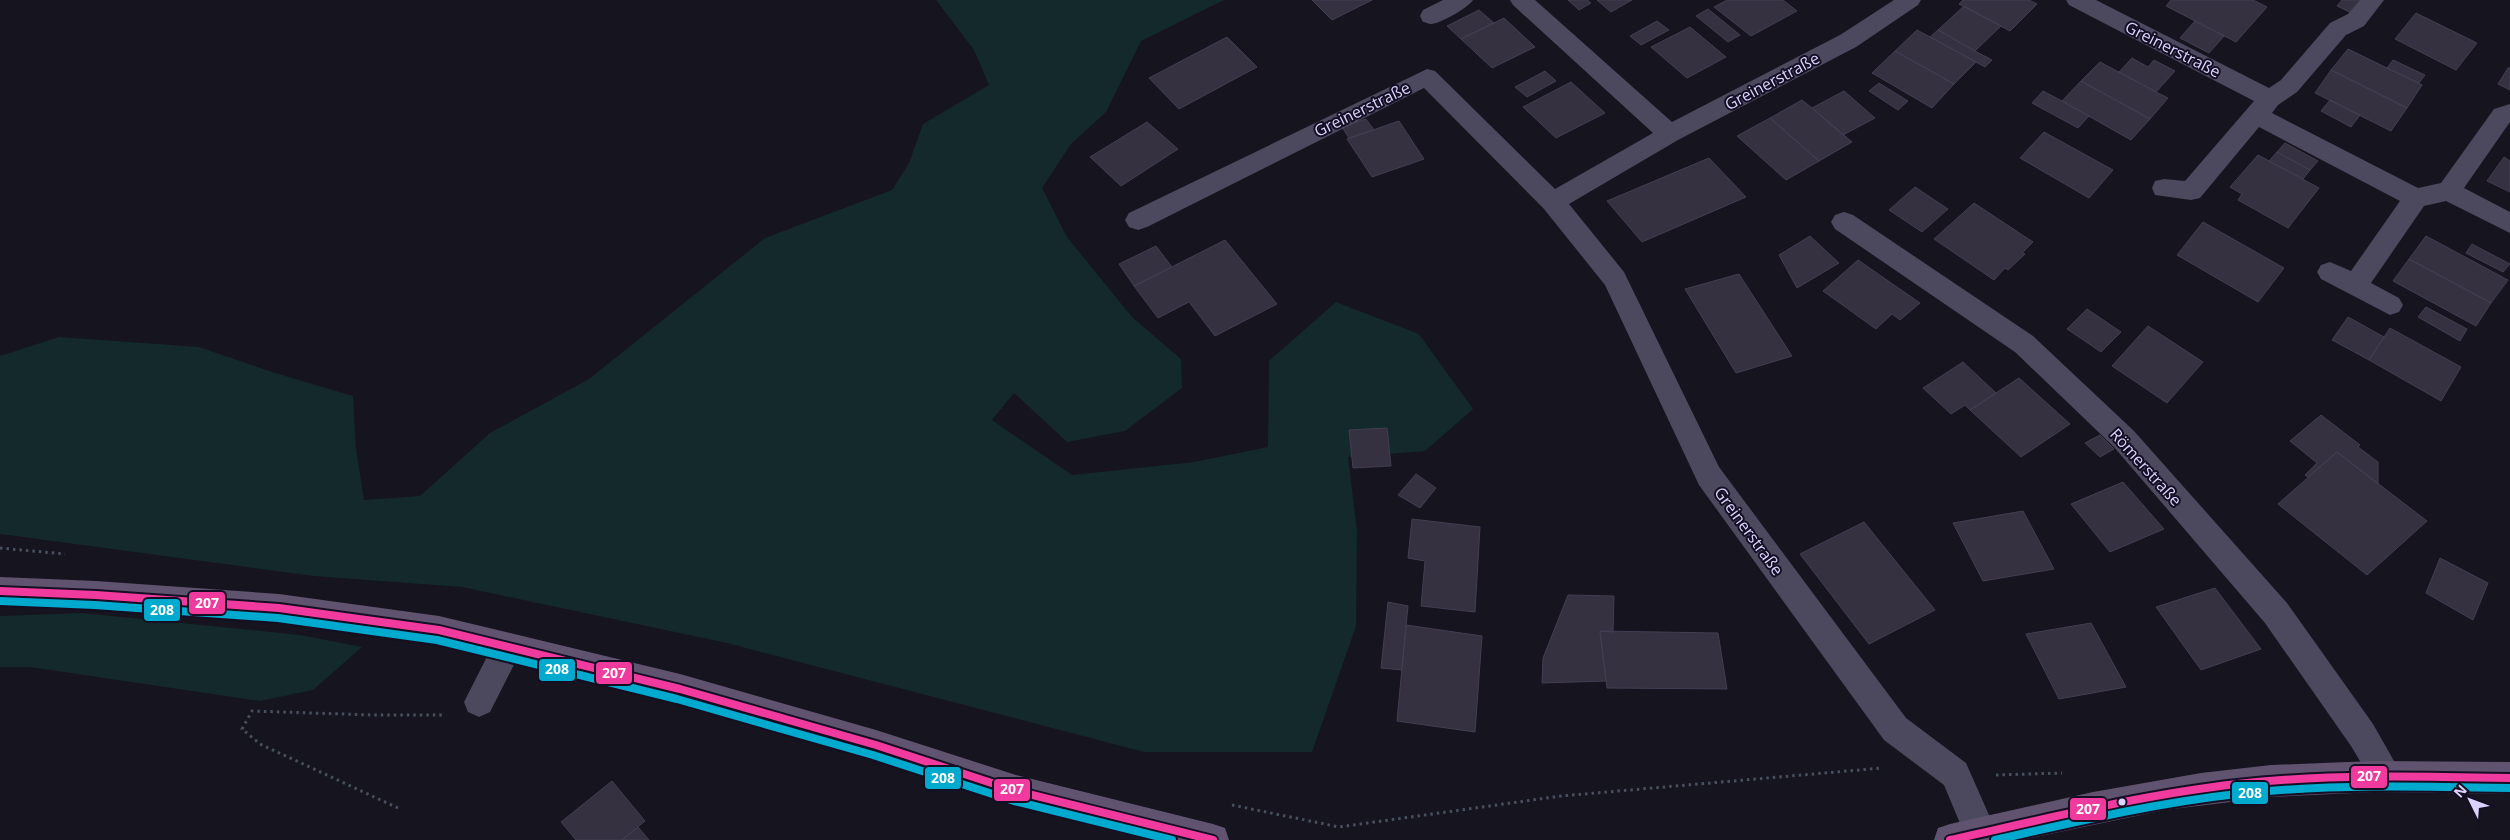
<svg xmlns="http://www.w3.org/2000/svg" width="2510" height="840" viewBox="0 0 2510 840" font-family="'Open Sans',sans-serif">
<rect width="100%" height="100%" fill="#16141e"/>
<!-- green -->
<path fill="#13292b" d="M936,0h288l-83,41 -35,71 -35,32 -29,44 25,49 65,80 49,42 1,29 -57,43 -58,11 -53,-49 -22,27 80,55 122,-13 74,-15 1,-86 67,-59 83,32 54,75 -48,42 -77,6 9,74 -1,95 -44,126h-168l-417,-109 -265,-56 -149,-11 -313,-42v-178l59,-19 140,10 73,25 81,24 3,53 8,51 56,-4 70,-63 99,-54 176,-141 127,-48 17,-27 14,-39 66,-39 -15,-35z
M82,613l218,22 62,12 -49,43 -53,11 -230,-34h-30v-51z"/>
<!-- building -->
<path fill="#353141" stroke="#433e52" d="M1312,0h60l-40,20z
M1568,0h19l4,3 -12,7z
M1597,0h35l-21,12z
M1727,0h56l14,11 -46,25 -37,-29z
M1963,0h66l8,4 -27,27 -51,-27z
M2171,0h82l14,7 -31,35 -70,-36z
M2342,0h24l-12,14 -17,-8z
M1964,6l37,20 -26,25 -37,-21z
M1708,9l32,26 -12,7 -32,-26z
M1479,10l15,13 -33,16 -14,-13z
M2416,13l61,30 -21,27 -61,-31z
M1504,18l31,29 -43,21 -31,-29z
M1657,21l12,9 -28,15 -11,-9z
M2195,21l29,15 -15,17 -29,-15z
M1690,27l36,30 -39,21 -36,-31z
M1917,30l13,7 46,25 -22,22 -59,-33z
M1938,30l37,21 17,9 -7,7 -55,-30z
M1227,37l30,30 -78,42 -30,-31z
M2348,49l74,36 -15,23 -76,-38z
M1895,51l59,33 -22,24 -60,-35z
M2132,58l16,9 6,-7 21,11 -19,21 -37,-20z
M2393,60l32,15 -6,8 -32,-15z
M2100,62l56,30 12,6 -18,21 -69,-38z
M2508,68h2v22l-12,-6z
M2331,70l76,38 -16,23 -76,-38z
M1545,71l11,10 -29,16 -12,-10z
M2081,81l69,38 -19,21 -69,-39z
M1571,82l34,31 -49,25 -33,-31z
M1879,83l29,18 -10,9 -29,-19z
M1844,91l31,27 -32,17 -31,-27z
M2043,91l19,10 27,15 -11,12 -46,-25z
M1802,100l10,8 40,34 -33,19 -49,-43z
M2330,100l30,15 -9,12 -30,-16z
M1770,118l49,43 -33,19 -49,-44z
M1366,119l8,11 -25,8 -7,-11z
M1399,121l25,38 -52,18 -25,-38z
M1147,122l31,27 -57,37 -31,-29z
M2044,132l69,38 -24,28 -69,-40z
M2285,143l33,18 -8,9 -33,-18z
M2277,152l33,18 -7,9 -34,-18z
M2258,155l61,33 -31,40 -50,-28 4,-6 -12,-7z
M2504,157l6,4v31l-23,-11z
M1709,158l37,39 -104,45 -35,-41z
M1915,187l33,22 -26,23 -33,-22z
M1974,203l59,39 -11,11 3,1 -17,16 -3,-2 -11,12 -60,-41z
M2203,222l81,46 -26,34 -81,-47z
M1810,236l29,27 -42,25 -18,-33z
M2426,236l82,44 -17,23 -82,-44z
M1225,240l52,64 -62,32 -26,-34 -31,16 -24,-32z
M2472,244l38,20 -7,8 -37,-19z
M1156,246l16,21 -38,19 -15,-22z
M2409,259l82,44 -15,23 -83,-45z
M1858,260l62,43 -20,17 -8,-6 -16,15 -53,-38z
M1739,274l53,82 -56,17 -51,-84z
M2426,307l41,22 -7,12 -42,-24z
M2087,309l34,23 -20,20 -34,-23z
M2348,317l36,20 -15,23 -37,-20z
M2148,326l55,36 -36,41 -55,-37z
M2390,328l71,39 -20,34 -72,-41z
M1963,362l33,31 -26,17 -5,-5 -14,9 -28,-26z
M2019,378l51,46 -49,33 -51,-47z
M2321,415l39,30 -2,2 20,15v22l-41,-32 -29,25 -3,-2 12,-12 -27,-22z
M1387,428l4,38 -38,2 -4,-38z
M2100,435l14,14 -14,8 -15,-14z
M2337,452l90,69 -60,54 -89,-71z
M1416,474l20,14 -16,20 -22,-13z
M2123,482l41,47 -54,23 -39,-48z
M2023,511l31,58 -71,12 -30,-58z
M1412,519l68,8 -5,85 -54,-6 4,-45 -17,-3z
M1864,522l71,88 -66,34 -69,-90z
M2440,558l48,25 -15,37 -47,-27z
M2215,588l46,61 -60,21 -45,-63z
M1568,595l46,1 -1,36 -13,-1 6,50 -64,2 1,-25z
M1388,602l20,4 -6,64 -21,-2z
M2091,623l35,64 -67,12 -33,-65z
M1406,625l76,11 -7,96 -78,-11z
M1600,631l118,2 9,56 -120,-1z
M612,781l33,40 -23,19h-46l-15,-18z
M638,827l11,13h-27z"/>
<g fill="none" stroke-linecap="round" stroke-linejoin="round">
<!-- path -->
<path stroke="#46515f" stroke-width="3" stroke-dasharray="2.5 4" stroke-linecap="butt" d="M0,548l65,6
M1996,775l66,-2
M1232,805l107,22 222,-31 321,-28
M398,808l-138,-64 -18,-15 10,-18 120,4h72"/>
<!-- minor -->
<path fill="#4c495f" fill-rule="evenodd" d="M1443,0h30c-4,7 -33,24 -42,24 -3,0 -5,-2 -8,-2l-3,-6 3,-6z
M1510,0h25l137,122 168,-87 54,-35h27l-3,5 -62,42 -178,93 -109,64 55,68 95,195 187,251 60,45 34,77h-33l-23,-55 -60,-45 -185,-255 -94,-200 -61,-76 -120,-121 -277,139 -9,3 -9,-3 -4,-7 4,-7 298,-144 8,2 120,118 98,-56 -140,-128z
M2066,0h30l173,88 12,-8 49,-57 18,-9 12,-14h24l-20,26 -18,9 -49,57 -19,13 -6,8 146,75 23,-5 53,-74 16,-5v18l-46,66 46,24v21l-64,-32 -22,5 -53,77 28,15 4,7 -4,7 -9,3 -69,-36 -4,-7 4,-7 9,-3 21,9 49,-70 -141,-74 -59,71 -9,2 -36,-5 -3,-7 3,-7 9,-2 21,2 69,-80 -185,-96z
M1844,212l9,3 180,121 101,95 153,172 86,121 29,51 -5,11 -11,5 -11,-5 -24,-40 -86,-123 -151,-176 -99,-95 -180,-123 -4,-7 4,-7z
M508,633l11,4 4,10 -33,65 -11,5 -11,-5 -4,-10 33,-65z"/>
<!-- major -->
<path fill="#605370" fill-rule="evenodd" d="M0,577l96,4 183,13 160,22 241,58 196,56 140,45 197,49 12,4 4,12h-81l-132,-33 -140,-47 -196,-56 -241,-60 -160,-22 -183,-13 -96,-4z
M2374,761l136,1v32l-136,-2 -103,5 -106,13 -144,30h-87l4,-12 12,-4 143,-32 108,-19 70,-8z"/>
<!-- bus-1 casing -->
<g stroke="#140f23" stroke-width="12">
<path id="bus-1" d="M0,591l96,4 183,13 160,22 241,59 196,56 140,46 197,49
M1950,840c95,-21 190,-45 287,-56 90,-10 182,-8 273,-6"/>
</g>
<!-- bus-2 casing -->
<g stroke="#140f23" stroke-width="12">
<path id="bus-2" d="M0,601l95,4 183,13 159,22 240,59 196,56 141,46 158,39
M1995,840c80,-18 160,-37 242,-46 91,-10 182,-8 273,-6"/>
</g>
<!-- bus-1 -->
<use href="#bus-1" stroke="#f13a9d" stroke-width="8"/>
<!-- bus-2 -->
<use href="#bus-2" stroke="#00a9ce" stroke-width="8"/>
</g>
<!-- markers -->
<circle fill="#dbd3fe" stroke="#140f23" stroke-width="2" cx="2122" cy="802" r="4.5"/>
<g text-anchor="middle" stroke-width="4" stroke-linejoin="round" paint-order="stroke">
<!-- street labels -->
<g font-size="16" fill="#dbd3fe" stroke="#140f23">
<text transform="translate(2173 49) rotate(27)" y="6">Greinerstraße</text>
<text transform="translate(1772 81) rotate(-28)" y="6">Greinerstraße</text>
<text transform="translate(1362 109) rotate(-26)" y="6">Greinerstraße</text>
<text transform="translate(2146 467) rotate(48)" y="6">Römerstraße</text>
<text transform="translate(1749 531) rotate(54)" y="6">Greinerstraße</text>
</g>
</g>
<g stroke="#140f23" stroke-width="2">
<rect x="188" y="591" width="38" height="24" rx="5" fill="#f13a9d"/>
<rect x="143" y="598" width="38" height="24" rx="5" fill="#00a9ce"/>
<rect x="538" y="658" width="38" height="24" rx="5" fill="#00a9ce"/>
<rect x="595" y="661" width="38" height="24" rx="5" fill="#f13a9d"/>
<rect x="2350" y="765" width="38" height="24" rx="5" fill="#f13a9d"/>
<rect x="924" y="766" width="38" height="24" rx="5" fill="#00a9ce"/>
<rect x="993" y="778" width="38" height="24" rx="5" fill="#f13a9d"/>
<rect x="2231" y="781" width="38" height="24" rx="5" fill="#00a9ce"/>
<rect x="2069" y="797" width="38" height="24" rx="5" fill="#f13a9d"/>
</g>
<g font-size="14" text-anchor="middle" font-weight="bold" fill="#fff">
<text x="207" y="608">207</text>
<text x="162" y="615">208</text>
<text x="557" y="674">208</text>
<text x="614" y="678">207</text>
<text x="2369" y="781">207</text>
<text x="943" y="783">208</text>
<text x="1012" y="794">207</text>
<text x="2250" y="798">208</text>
<text x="2088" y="814">207</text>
</g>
<!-- north arrow -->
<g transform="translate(2470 800) rotate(312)" stroke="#140f23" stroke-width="4" paint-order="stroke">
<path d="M0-4L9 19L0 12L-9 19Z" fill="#dbd3fe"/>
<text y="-8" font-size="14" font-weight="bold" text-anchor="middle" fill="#dbd3fe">N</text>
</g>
</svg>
